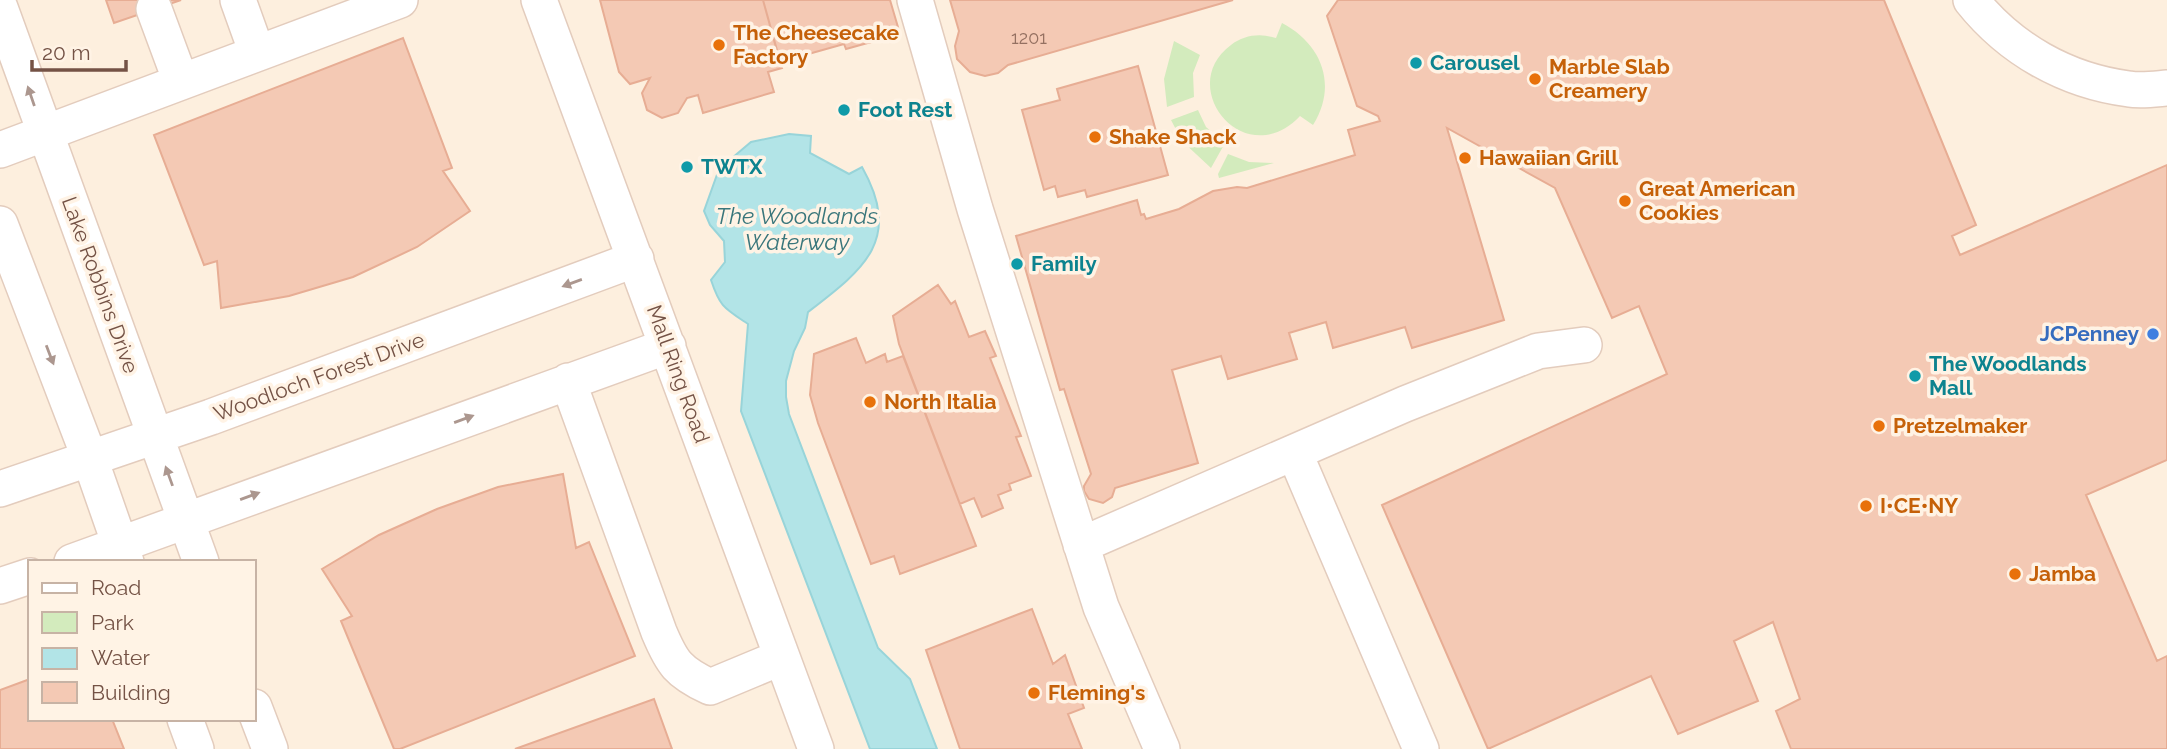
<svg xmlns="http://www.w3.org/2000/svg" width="2167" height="749" viewBox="0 0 2167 749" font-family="Raleway,sans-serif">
<rect width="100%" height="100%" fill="#fdefde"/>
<!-- green -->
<path fill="#d3ebbd" d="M1282,23c40,21 56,62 31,102l-13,-9c-55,58 -126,-29 -69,-71 13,-10 29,-12 45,-7z
M1174,41l26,14 -7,18 1,24 -27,10 -3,-28z
M1198,110l8,17 19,16 -14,25 -29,-27 -11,-21z
M1228,154l21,8 25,1 -55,15 -1,-4z"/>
<!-- water -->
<path fill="#b2e4e7" stroke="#98d4d9" stroke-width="2" d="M789,134l22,2 -1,17 39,21 13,-7c41,73 2,102 -54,145l-3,16 -11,23 -8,30v16l3,17 89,234 32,31 27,70h-67l-129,-338 7,-87c-24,-16 -28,-17 -37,-44l14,-18 -1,-21 -14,-16 -6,-14 15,-42 32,-27z"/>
<!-- building -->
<path fill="#f4c9b4" stroke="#e7ad94" stroke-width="2" d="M106,0h75l-67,23z
M600,0h163l19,68 -14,4 6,20 -71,21 -5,-18 -11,3 -9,15 -16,5 -15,-8 -5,-17 8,-15 -20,6 -11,-12z
M763,0h127l10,34 -54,15 -2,-5 -64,18z
M950,0h283l-225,65 -10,8 -13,3 -15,-4 -13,-13 -2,-13 4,-15z
M1338,0h546l92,225 -24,11 8,19 207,-90v295l-81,35 71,166 10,-5v93h-376l-15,-38 24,-12 -27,-77 -39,19 24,60 -80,33 -27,-58 -163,73 -106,-244 285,-131 -28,-68 -27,12 -57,-130 -108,-60 57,192 -92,28 -7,-21 -72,21 -7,-26 -37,11 8,26 -69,20 -7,-23 -49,14 26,93 -83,25 -3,9 -9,6 -14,-4 -5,-8v-5l7,-12 -27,-85 -4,1 -44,-154 121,-36 4,15 3,-1 2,5 33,-10 34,-18 24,-4 10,1 108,-33 -7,-25 32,-9 -2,-5 -21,-10 -30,-90z
M403,38l49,130 -9,3 27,40 -53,36 -64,30 -64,19 -68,12 -4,-47 -13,4 -50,-130z
M1138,66l30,109 -81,22 -2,-7 -27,7 -3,-11 -11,4 -22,-80 38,-10 -3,-11z
M938,285l13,19 4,-3 14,36 16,-6 11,25 -6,2 31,78 -5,1 15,39 -22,8 2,6 -13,5 5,13 -21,9 -8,-19 -14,6 -61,-160 -6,-28z
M856,338l10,25 19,-9 2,8 16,-6 73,190 -76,28 -6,-18 -23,8 -53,-141 -8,-28 4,-41z
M563,474l13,74 13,-6 46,114 -235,93h-6l-53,-128 11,-5 -30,-47 57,-34 58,-26 61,-22z
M1032,609l21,55 12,-9 19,53 -16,6 14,35h-122l-34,-99z
M30,679v40h82l12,30h-124v-59z
M654,699l18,50h-157z"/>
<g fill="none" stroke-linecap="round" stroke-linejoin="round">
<!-- minor casing -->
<g stroke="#e3ccbd" stroke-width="38">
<path id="minor" d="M238,0l19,53
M539,0l277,749
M915,0l60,209 126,398 61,142
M1971,0c39,49 95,81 158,89 12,2 26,0 38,-1
M0,8l201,554
M154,9l27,73
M0,150l400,-150
M0,224l90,235 36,103
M568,381l91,251c13,31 19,40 51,55l72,-30
M1295,454l126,295
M0,489l211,-72 425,-158
M1081,545l324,-141 133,-53 46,-6
M72,562l596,-216
M0,586l30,-10
M254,707l16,42
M185,719l11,30"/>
</g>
<!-- minor -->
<use href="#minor" stroke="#fff" stroke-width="35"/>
</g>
<!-- one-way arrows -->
<defs><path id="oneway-solid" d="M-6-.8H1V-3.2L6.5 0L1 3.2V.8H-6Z" transform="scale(1.75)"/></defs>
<g fill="#ac978f">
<use href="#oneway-solid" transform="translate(31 96) rotate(-109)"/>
<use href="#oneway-solid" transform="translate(572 283) rotate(160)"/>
<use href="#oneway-solid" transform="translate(50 355) rotate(69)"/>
<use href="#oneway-solid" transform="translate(464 419) rotate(-20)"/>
<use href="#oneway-solid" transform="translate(169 476) rotate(-110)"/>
<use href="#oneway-solid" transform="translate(250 496) rotate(-20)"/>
</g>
<!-- markers -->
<g fill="#e8710a" stroke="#fff3e5" stroke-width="2.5">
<circle cx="719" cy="45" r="7"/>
<circle cx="1535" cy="79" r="7"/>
<circle cx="1095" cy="137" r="7"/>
<circle cx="1465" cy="158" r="7"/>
<circle cx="1625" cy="201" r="7"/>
<circle cx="870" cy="402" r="7"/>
<circle cx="1879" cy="426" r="7"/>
<circle cx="1866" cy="506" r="7"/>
<circle cx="2015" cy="574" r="7"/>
<circle cx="1034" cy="693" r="7"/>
</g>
<g fill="#0f9aa8" stroke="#fff3e5" stroke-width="2.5">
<circle cx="1416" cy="63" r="7"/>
<circle cx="844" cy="110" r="7"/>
<circle cx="687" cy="167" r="7"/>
<circle cx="1017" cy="264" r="7"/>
<circle cx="1915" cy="376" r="7"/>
</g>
<circle fill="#3f7fe0" stroke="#fff3e5" stroke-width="2.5" cx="2153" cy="334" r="7"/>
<g text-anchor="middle" stroke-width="7" stroke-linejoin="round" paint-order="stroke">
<!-- number labels -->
<g font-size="18" fill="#947061">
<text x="1029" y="44">1201</text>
</g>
<!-- food labels -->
<g font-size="21" font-weight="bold" fill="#c56008" stroke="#fff3e5" text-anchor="start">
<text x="733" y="40">The Cheesecake<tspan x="733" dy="24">Factory</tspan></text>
<text x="1549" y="74">Marble Slab<tspan x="1549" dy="24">Creamery</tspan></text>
<text x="1109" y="144">Shake Shack</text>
<text x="1479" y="165">Hawaiian Grill</text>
<text x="1639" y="196">Great American<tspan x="1639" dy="24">Cookies</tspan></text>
<text x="884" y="409">North Italia</text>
<text x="1893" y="433">Pretzelmaker</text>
<text x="1880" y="513">I•CE•NY</text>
<text x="2029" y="581">Jamba</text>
<text x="1048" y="700">Fleming's</text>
</g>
<!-- culture labels -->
<g font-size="21" font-weight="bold" fill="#0d838f" stroke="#fff3e5" text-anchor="start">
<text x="1430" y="70">Carousel</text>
<text x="858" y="117">Foot Rest</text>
<text x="701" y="174">TWTX</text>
<text x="1031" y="271">Family</text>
<text x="1929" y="371">The Woodlands<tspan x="1929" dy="24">Mall</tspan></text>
</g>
<!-- street labels -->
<g font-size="21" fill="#745245" stroke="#fff3e5">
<text transform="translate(100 285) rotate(70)" y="7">Lake Robbins Drive</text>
<text transform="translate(678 374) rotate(70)" y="7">Mall Ring Road</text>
<text transform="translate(319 377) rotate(-20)" y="7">Woodloch Forest Drive</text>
</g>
<!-- shop labels -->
<g font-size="21" font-weight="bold" fill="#366cbe" stroke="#fff3e5" text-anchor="end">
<text x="2139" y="341">JCPenney</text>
</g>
<!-- water labels -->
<g font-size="23" font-style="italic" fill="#39767b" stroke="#fff3e5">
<text x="797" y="224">The Woodlands<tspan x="797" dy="26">Waterway</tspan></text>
</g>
</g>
<!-- legend -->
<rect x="28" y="560" width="228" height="161" fill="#fff3e5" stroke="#c7b3a5" stroke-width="2"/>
<rect x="42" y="583" width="35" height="10" fill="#ffffff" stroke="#c7b3a5" stroke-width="2"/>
<text x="91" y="595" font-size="21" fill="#745245">Road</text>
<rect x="42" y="612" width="35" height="21" fill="#d3ebbd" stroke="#c7b3a5" stroke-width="2"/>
<text x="91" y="630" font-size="21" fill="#745245">Park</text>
<rect x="42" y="648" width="35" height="21" fill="#b2e4e7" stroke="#c7b3a5" stroke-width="2"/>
<text x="91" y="665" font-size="21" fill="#745245">Water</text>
<rect x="42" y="682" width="35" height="21" fill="#f4c9b4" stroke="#c7b3a5" stroke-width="2"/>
<text x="91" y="700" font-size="21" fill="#745245">Building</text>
<!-- scale -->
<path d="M32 60v10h94v-10" fill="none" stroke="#745245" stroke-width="3.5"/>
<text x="42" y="60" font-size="21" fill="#745245" stroke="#fff3e5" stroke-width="5" paint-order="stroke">20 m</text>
</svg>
